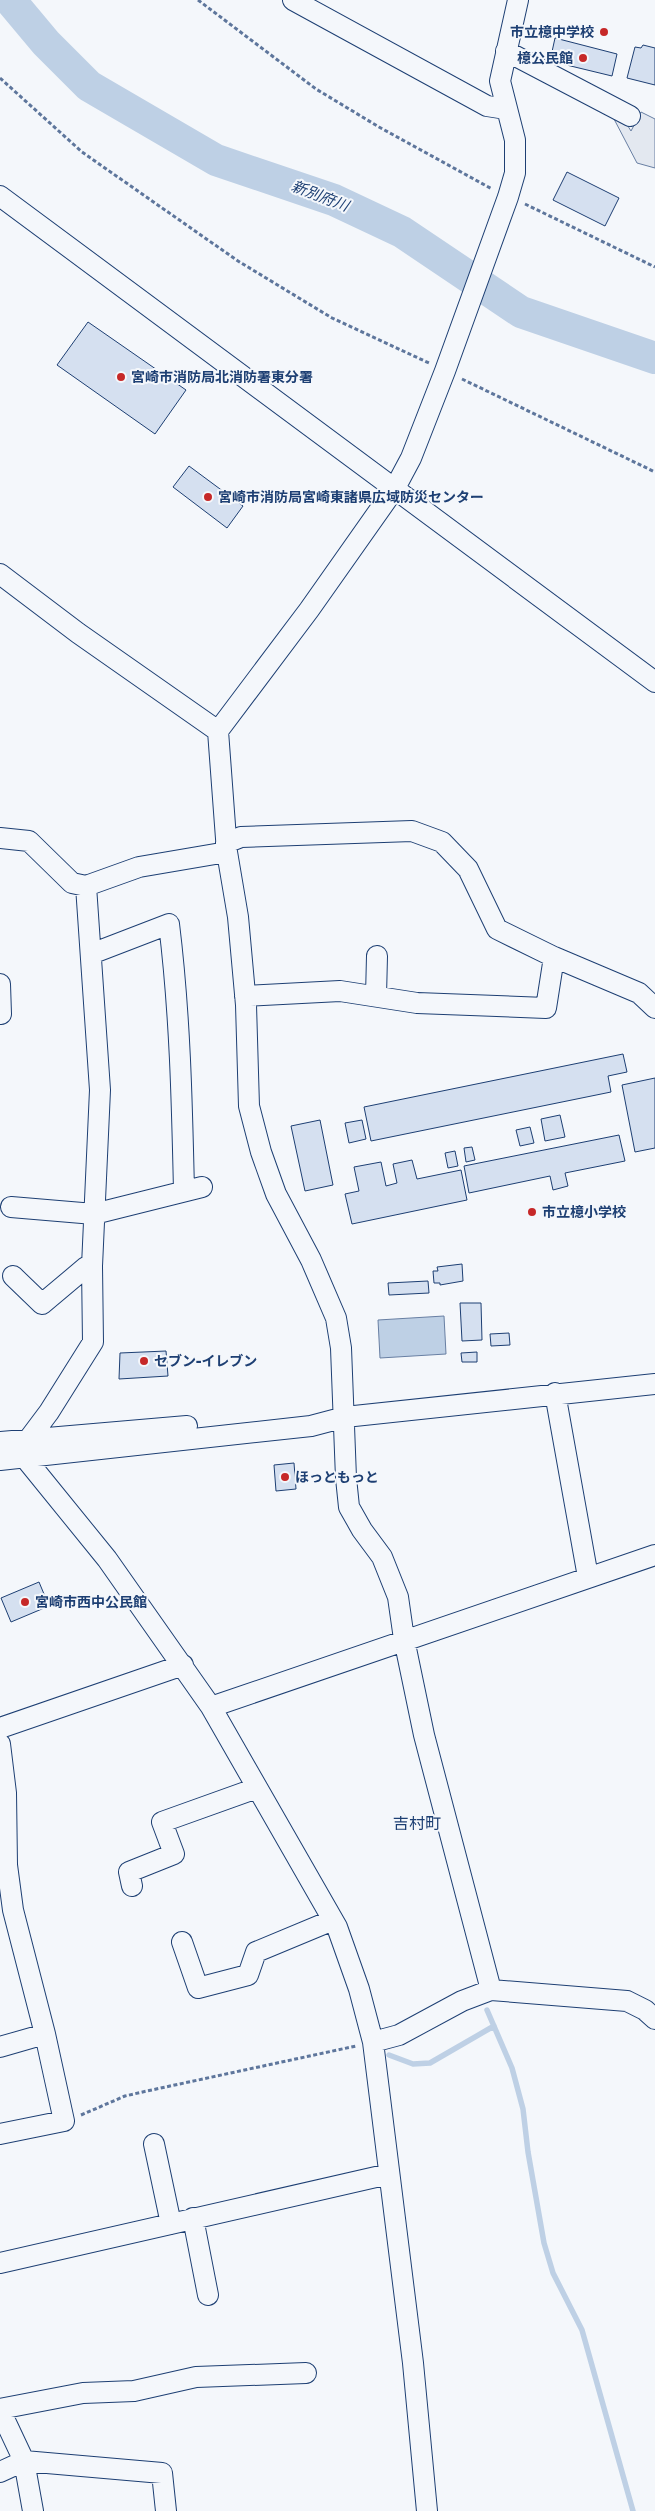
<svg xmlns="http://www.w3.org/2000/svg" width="655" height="2511" viewBox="0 0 655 2511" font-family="'Golos Text','Noto Sans JP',sans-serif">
<rect width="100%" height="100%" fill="#f4f7fb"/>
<!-- parking -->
<path fill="#e3e8f0" stroke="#687fa3" d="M641,112l14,7v49l-18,-5 -23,-44 7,-4 10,16z"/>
<!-- water -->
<path fill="#bed0e5" stroke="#687fa3" d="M444,1316l2,38 -66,4 -2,-38z"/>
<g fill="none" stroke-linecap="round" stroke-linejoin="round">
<!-- stream -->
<path stroke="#bed0e5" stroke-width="5.5" d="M487,2010l25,58 11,41 5,43 16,91 9,30 29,57 51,181
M389,2055l24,9 17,-1 64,-37"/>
<!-- river -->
<path stroke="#bed0e5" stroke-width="32" d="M10,0l36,43 43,43 127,74 118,40 68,32 119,80 134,46"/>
</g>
<!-- building -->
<path fill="#d5e0f0" stroke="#1d3f73" d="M555,38l62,16 -5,22 -62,-15z
M643,45l12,3v37l-28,-7 8,-31 6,1z
M567,172l52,26 -14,28 -52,-26z
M88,322l98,68 -31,44 -98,-69z
M189,466l54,40 -16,22 -54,-41z
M623,1054l4,18 -19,4 3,16 -240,49 -7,-34z
M655,1078v70l-20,4 -13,-67z
M560,1115l5,22 -20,4 -4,-22z
M320,1120l13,65 -28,6 -14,-65z
M362,1120l4,19 -17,4 -4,-20z
M530,1127l4,16 -14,3 -4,-16z
M619,1135l6,26 -60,12 3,13 -15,4 -3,-14 -81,17 -5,-27z
M472,1147l3,13 -9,2 -2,-14z
M455,1151l3,15 -10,2 -3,-15z
M412,1160l5,19 44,-9 6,30 -115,24 -7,-30 14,-3 -5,-24 27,-5 5,24 11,-3 -4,-19z
M462,1264l1,17 -23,4v-2h-6l-1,-12h5l-1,-4z
M428,1281l1,12 -40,2 -1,-12z
M460,1303h21l1,37 -20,1z
M509,1333l1,12 -19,1 -1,-12z
M166,1351l2,25 -49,3 1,-26z
M477,1352v10h-15l-1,-9z
M294,1463l2,26 -20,2 -2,-26z
M39,1582l10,24 -38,16 -10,-24z"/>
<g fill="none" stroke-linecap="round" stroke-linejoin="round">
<!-- minor casing -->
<g stroke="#1d3f73" stroke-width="22">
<path id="minor" d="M293,0l194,106 19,3
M506,51l124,65
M0,196l655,486
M0,574l78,59 140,98
M0,838l29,3 43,42 14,3 53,-19 88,-15
M226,843l15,-6 171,-6 30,11 26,27 29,60 57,28 85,36 16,15
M86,886l14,204 -8,176 1,76 -44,70 -21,28 -3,18 82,101 104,148 126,220 22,62 14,53 40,321 14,148
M91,954l78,-30c11,89 13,178 15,267
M0,984l1,30
M245,996l95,-5 77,12 129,5 8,-51
M376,996l1,-40
M11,1207l83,7 108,-27
M13,1276l29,28 44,-37 6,-1
M555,1393l33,184
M0,1442l187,-16
M0,1460l311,-34 34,-9 310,-33
M211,1707l444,-152
M0,1728l183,-63
M0,1744l6,49 1,72 6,45 32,124 19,87 -64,13
M132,1886l-3,-14 45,-18 -12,-32 95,-34
M182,1942l16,46 50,-13 8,-23 77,-32
M491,1990l-67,-255 -20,-96 -6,-42 -16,-40 -20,-27 -13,-23 -3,-29 -5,-130 -5,-30 -25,-58 -35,-66 -15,-42 -12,-46 -3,-101 -8,-88 -11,-65 -9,-121 91,-121 86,-122 16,-30 34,-87 63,-174 7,-24v-33l-15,-59 18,-81
M373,2042l26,-7 63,-34 29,-11 136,11 18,9 10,9
M0,2047l45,-13
M154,2144l17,80
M193,2218l15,77
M0,2263l389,-89
M0,2409l83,-16 51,-2 62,-14 110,-4
M0,2410l24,51 -24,11
M33,2511l-9,-50 138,12 4,38"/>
</g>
<!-- path -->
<path stroke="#5e769c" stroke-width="3" stroke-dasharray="4 2.5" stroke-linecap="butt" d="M198,0l118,89 63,38 113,62
M0,78l82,74 156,109 94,57 97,45
M525,204l130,63
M462,379l193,93
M81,2115l44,-19 22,-5 209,-45"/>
<!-- minor -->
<use href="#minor" stroke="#f4f7fb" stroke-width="20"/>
</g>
<!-- markers -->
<g fill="#c62828" stroke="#f4f7fb" stroke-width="2">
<circle cx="604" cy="32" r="5"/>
<circle cx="583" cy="58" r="5"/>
<circle cx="121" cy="377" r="5"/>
<circle cx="208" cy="497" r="5"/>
<circle cx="532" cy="1212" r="5"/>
<circle cx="144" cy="1361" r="5"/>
<circle cx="285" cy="1477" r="5"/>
<circle cx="25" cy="1602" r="5"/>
</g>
<g text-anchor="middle" stroke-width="4" stroke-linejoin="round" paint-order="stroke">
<!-- poi labels -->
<g font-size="14" font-weight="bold" fill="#1d3f73" stroke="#f4f7fb" text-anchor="start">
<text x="594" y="37" text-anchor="end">市立檍中学校</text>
<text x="573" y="63" text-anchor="end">檍公民館</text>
<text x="131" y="382">宮崎市消防局北消防署東分署</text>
<text x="218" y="502">宮崎市消防局宮崎東諸県広域防災センター</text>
<text x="542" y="1217">市立檍小学校</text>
<text x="154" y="1366">セブン-イレブン</text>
<text x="295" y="1482">ほっともっと</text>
<text x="35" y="1607">宮崎市西中公民館</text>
</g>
<!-- water labels -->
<g font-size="15" font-style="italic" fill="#1d3f73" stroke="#f4f7fb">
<text transform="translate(320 196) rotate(21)" y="5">新別府川</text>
</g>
<!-- quarter labels -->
<g font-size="16" fill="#1d3f73" stroke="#f4f7fb">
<text x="417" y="1829">吉村町</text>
</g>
</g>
</svg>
